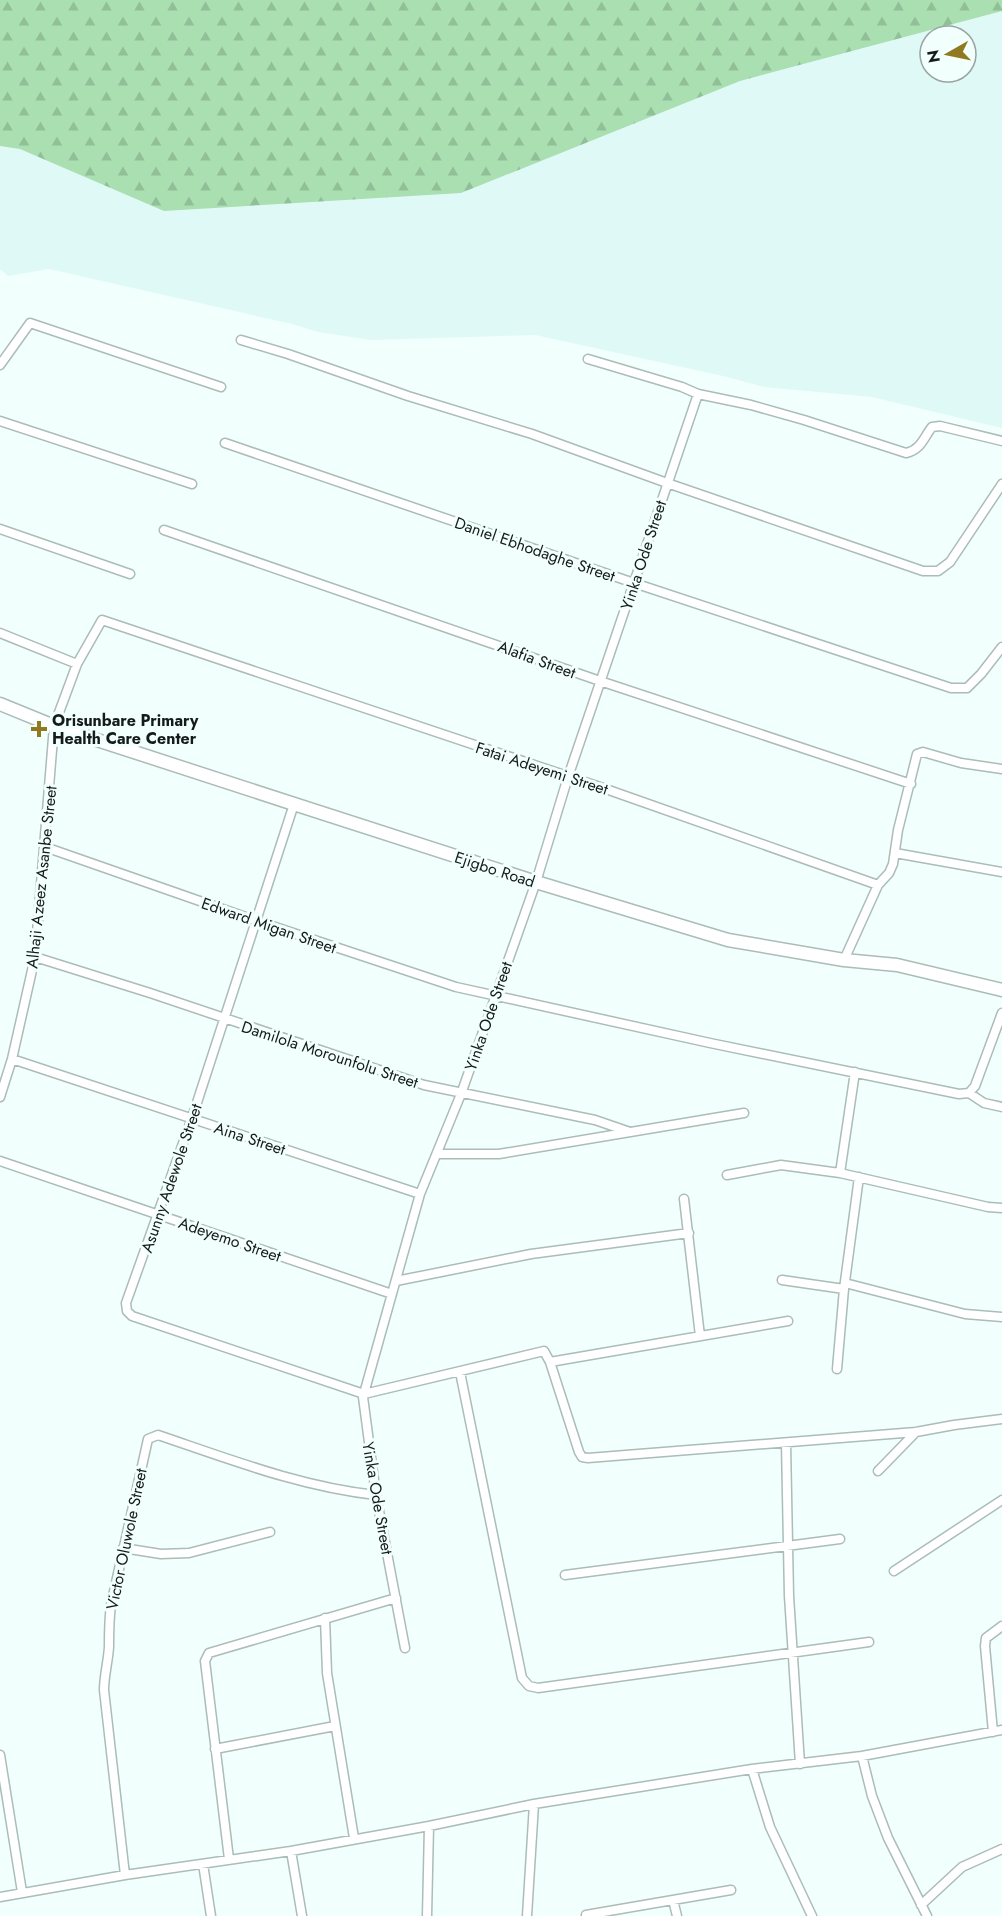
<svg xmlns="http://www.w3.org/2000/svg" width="1002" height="1916" viewBox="0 0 1002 1916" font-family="Jost,sans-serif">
<defs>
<pattern id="forest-firs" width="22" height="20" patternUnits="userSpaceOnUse" patternTransform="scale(1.5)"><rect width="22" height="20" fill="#aadfb1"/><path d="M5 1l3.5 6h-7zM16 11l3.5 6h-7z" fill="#91bf98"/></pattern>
</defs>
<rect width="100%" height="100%" fill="#f1fffd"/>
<!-- built -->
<path fill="#dffaf6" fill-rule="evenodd" d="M0,0h1002v428l-130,-31 -108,-10 -41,-11 -188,-41 -164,5 -53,-8 -26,-8 -243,-55 -41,7 -8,-7zM930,36h36v36h-36z"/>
<!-- forest -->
<path fill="url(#forest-firs)" d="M0,0h1002v11l-262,70 -279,112 -297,18 -144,-62 -20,-3z"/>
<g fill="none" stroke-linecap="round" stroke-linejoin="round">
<!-- street casing -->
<g stroke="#abbcb9" stroke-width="11">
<path id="street" d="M241,340l47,14 120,42 124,38 135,49 256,88h15l12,-9 52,-78
M588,359l94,28 16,7 53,11 53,15 102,33c15,-3 18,-16 26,-26l8,-1 62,15
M0,365l30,-42 191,64
M0,421l192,63
M225,443l409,140 317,105h16l14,-14 21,-27
M0,529l130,45
M164,530l436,151 311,103
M0,633l77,31
M294,804l-102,314 -66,185 1,8 5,5 232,78 180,-43 6,11 29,90 3,5 6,1 328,-26 38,-7 48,-6
M45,847l212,74 199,66 254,56 249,51 10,-1 6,-7 27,-73
M895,853l107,19
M35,957l115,36 274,92 171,35 35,12
M844,960l34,-75 11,-12 4,-9 5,-34 19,-76 6,-2 38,11 41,6
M12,1059l408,135
M969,1093l15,10 18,4
M0,1097l12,-38 23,-102 19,-231 23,-62 25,-44 501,168 275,97
M438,1154h61l245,-41
M0,1161l392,133
M840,1173l15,-101
M727,1175l54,-10 59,8 148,34 14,1
M684,1199l16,137
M782,1280l62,9
M396,1281l135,-27 158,-21
M845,1283l120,31 37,3
M550,1362l238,-41
M837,1369l7,-80 15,-112
M460,1372l62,306 7,8 9,2 331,-46
M786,1443l3,153 11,168
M878,1471l38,-39
M123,1548l38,6 28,-1 81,-21
M894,1571l108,-71
M565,1575l275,-36
M325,1618l2,55 27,165
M405,1648l-29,-153 -13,-98 57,-203 41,-100 75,-212 32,-105 130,-383
M993,1732l-8,-86 1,-8 16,-12
M215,1749l120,-23
M0,1755l22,137
M862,1756l10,40 16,42 39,78
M752,1769l18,58 42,89
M291,1851l11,65
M229,1859l-24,-198 4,-8 187,-55
M203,1864l8,52
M125,1875l-21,-185c0,-14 4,-28 5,-43 0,-14 0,-28 2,-42l37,-166 10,-4c71,24 143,52 218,60
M0,1897l125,-22 166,-24 138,-25 105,-22 218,-35 110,-13 140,-26
M673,1900l4,16
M921,1905l41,-38 40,-18
M586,1915l145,-25
M427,1916l2,-90
M527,1916l7,-112"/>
</g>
<!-- secondary casing -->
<g stroke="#abbcb9" stroke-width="15">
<path id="secondary" d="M0,704l54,22 240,78 242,78 192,58 116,20 53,5 105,25"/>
</g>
<!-- street -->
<use href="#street" stroke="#fff" stroke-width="8"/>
<!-- secondary -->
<use href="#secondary" stroke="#fff" stroke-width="12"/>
</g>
<!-- markers -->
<path fill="#90791f" stroke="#f1fffd" stroke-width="2" d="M36 720h6v6h6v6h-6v6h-6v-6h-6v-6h6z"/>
<g text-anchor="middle" stroke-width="6" stroke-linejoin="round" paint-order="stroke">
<!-- street labels -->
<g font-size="16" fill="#151b1a" stroke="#f1fffd">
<text transform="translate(535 549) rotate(19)" y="6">Daniel Ebhodaghe Street</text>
<text transform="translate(643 555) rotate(-72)" y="6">Yinka Ode Street</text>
<text transform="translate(537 659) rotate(20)" y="6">Alafia Street</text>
<text transform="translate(542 768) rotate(18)" y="6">Fatai Adeyemi Street</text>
<text transform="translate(495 869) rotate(18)" y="6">Ejigbo Road</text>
<text transform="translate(41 877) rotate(-84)" y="6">Alhaji Azeez Asanbe Street</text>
<text transform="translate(269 925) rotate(19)" y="6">Edward Migan Street</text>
<text transform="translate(488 1016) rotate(-71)" y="6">Yinka Ode Street</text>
<text transform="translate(330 1054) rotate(18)" y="6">Damilola Morounfolu Street</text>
<text transform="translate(250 1138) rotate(18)" y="6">Aina Street</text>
<text transform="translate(171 1178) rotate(-71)" y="6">Asunny Adewole Street</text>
<text transform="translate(230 1239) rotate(19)" y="6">Adeyemo Street</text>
<text transform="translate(378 1498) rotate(80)" y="6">Yinka Ode Street</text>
<text transform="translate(126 1539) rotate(-78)" y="6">Victor Oluwole Street</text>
</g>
<!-- poi labels -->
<g font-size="16" font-weight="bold" fill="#151b1a" stroke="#f1fffd" text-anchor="start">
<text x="52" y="726">Orisunbare Primary<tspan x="52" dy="18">Health Care Center</tspan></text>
</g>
</g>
<!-- north arrow -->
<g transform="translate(948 54) rotate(261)"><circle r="28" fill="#f1fffd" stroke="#99a4a2" stroke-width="1.5"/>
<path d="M0-4.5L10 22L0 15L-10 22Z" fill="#90791f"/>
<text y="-9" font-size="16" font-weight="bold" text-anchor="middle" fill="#151b1a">N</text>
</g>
</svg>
